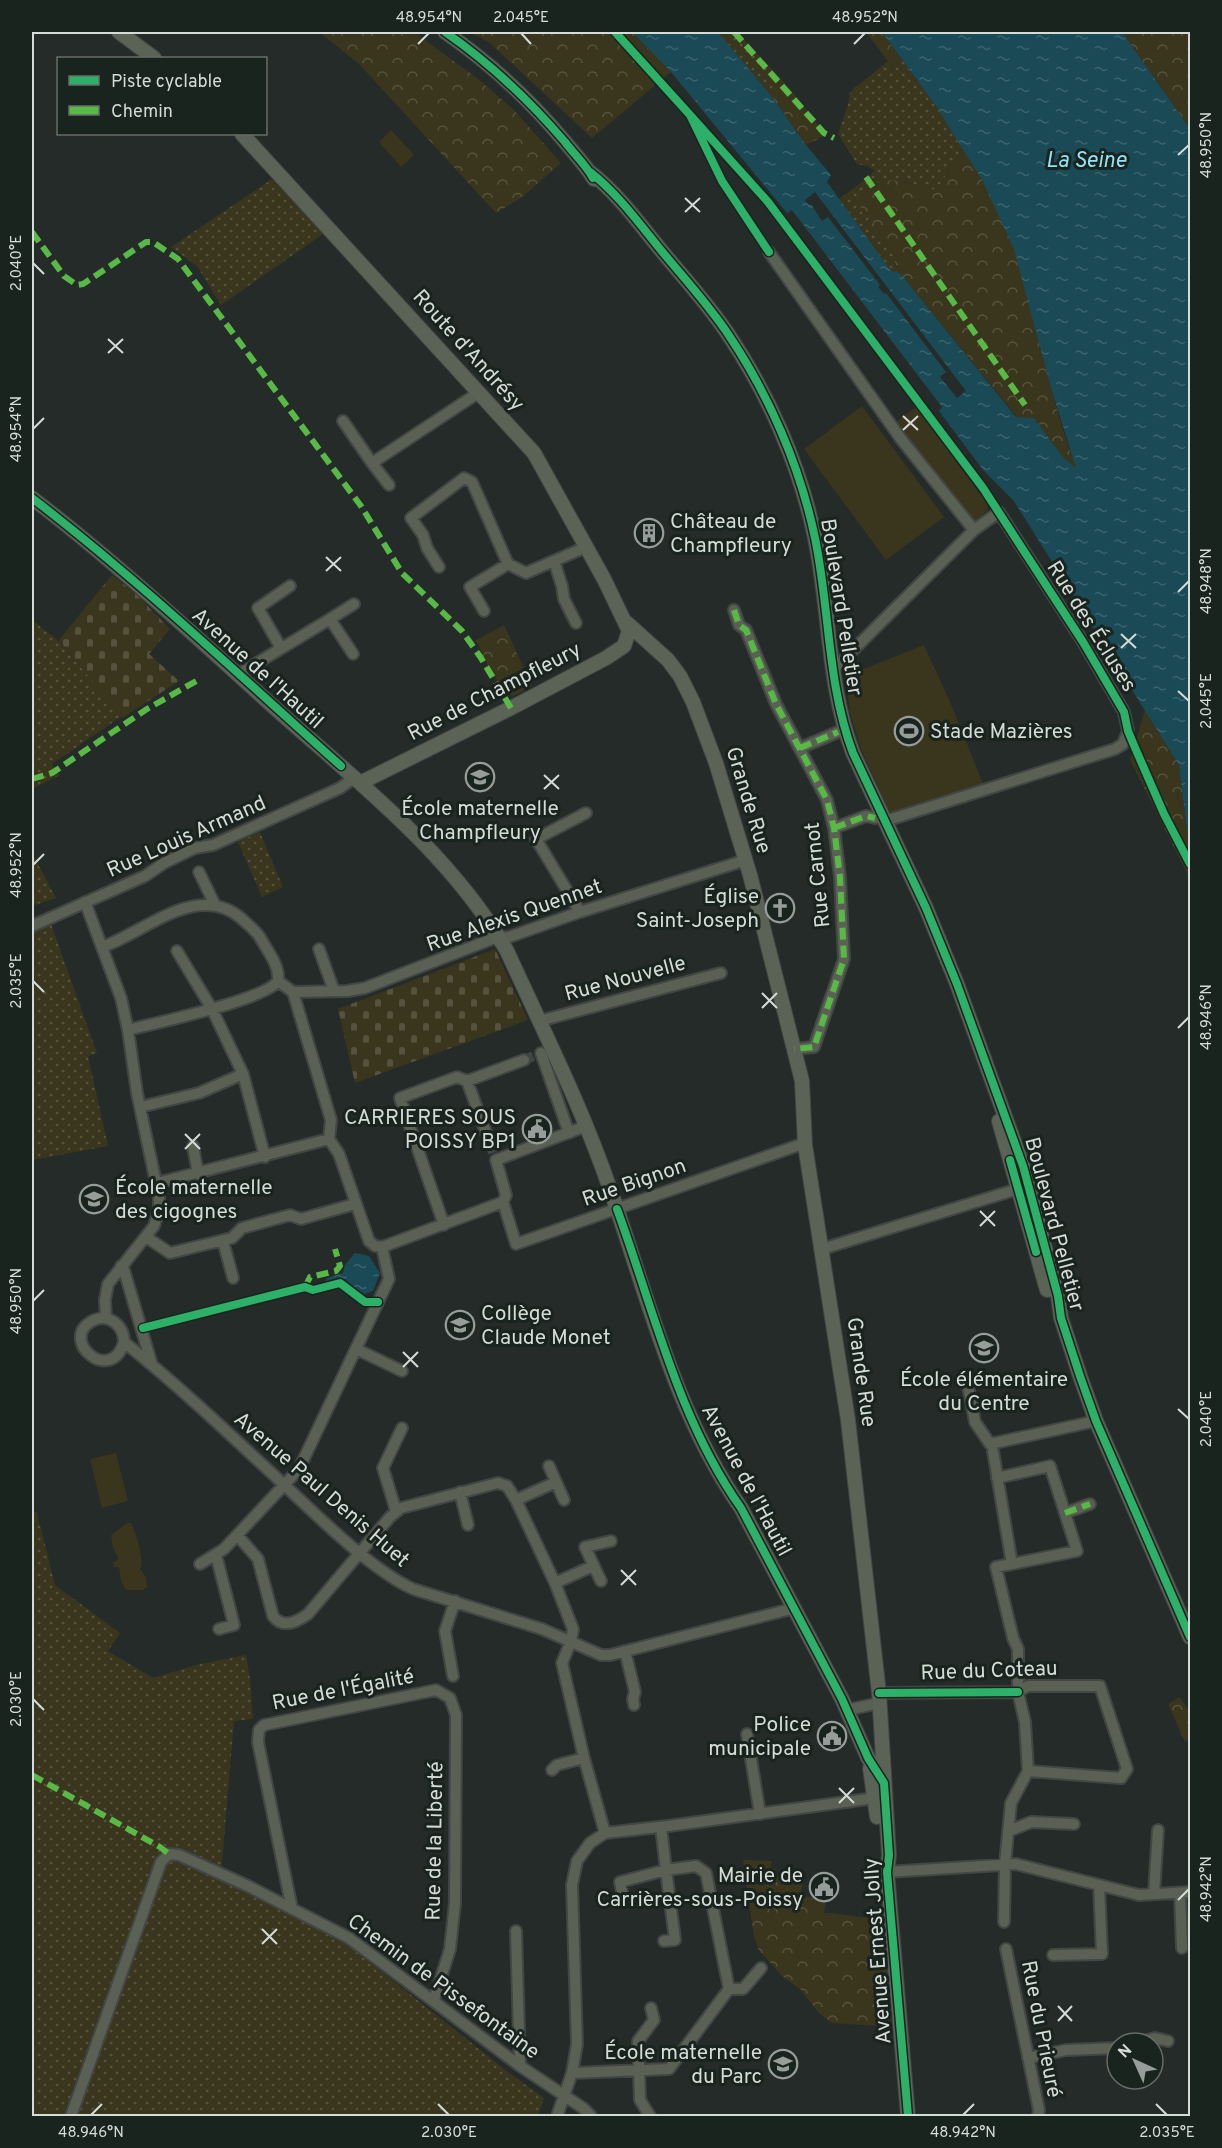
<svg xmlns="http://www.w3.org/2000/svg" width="1222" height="2148" viewBox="0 0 1222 2148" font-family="Overpass,sans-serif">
<defs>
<pattern id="grass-dots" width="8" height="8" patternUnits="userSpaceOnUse" patternTransform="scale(1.5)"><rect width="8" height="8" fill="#3a361d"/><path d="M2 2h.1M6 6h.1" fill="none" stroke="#56523d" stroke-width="1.8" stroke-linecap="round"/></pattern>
<pattern id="forest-crowns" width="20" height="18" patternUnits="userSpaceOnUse" patternTransform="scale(1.5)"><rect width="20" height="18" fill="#3a361d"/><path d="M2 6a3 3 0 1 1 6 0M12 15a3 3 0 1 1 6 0" fill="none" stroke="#56523d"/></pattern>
<pattern id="cemetery-stones" width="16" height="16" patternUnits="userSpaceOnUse" patternTransform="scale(1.5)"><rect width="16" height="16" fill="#3a361d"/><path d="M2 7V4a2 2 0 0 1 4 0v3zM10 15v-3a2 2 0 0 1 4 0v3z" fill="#56523d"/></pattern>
<pattern id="water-ripples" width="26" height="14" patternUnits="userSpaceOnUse" patternTransform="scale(1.5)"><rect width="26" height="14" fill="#194a56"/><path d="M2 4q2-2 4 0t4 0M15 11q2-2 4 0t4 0" fill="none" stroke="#3a646e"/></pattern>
</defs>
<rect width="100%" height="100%" fill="#252b28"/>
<!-- grass -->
<path fill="url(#grass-dots)" d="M718,32h19l54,58 -22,3z
M888,61l5,7 10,-7 33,45 29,46 -14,13 -13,25 -13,-1 -20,-8 -51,17 44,61 -4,4 6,10 -9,-2 -52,-72 31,-23 4,-6 -7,-4 -10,-2 -19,-30 10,-29 2,-13z
M272,179l54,53 -105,73 -24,-39 -26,-19z
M32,620l27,21 63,75 -70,48 8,11 -28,14z
M260,832l23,55 -21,10 -24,-55z
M32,853l24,45 -24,8z
M51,924l46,129 -9,3 20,90 -76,14v-228z
M32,1509l5,4 18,72 65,48 -12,18 45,27 43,-13 50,-10 4,24 3,40 -19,2 -13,153 76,40 50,30 161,128 36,26 -6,18h-506z"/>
<!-- forest -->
<path fill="url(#forest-crowns)" d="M319,32h95l63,46 36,31 48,54 -39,34 -26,16 -137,-149z
M470,32h162l39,40 -79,66 -102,-95z
M866,32h16l21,29 -10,7z
M1122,32h68v97z
M791,90l35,45 -20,10 -37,-52z
M965,152c18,28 40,68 50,99 23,72 34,147 62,218l-14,-12 -29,-39 -17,-1 -117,-144 -6,-11 4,-3 -44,-61c9,-6 21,-16 30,-17 19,-3 36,7 54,9l13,-25z
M504,625l28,61 -20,11 -20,-23 -16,-34z
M1145,710l34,55 8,66 3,6v42l-60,-119z
M1180,1697l10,16v26l-5,3 -17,-38z
M743,1860l29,1 -2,6 6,2 -1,7 28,7 -3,12 26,6 -2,12c21,0 40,6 61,6l6,101 -12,6 -47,-3 -13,-10 -19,-24 -18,-13 -23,-26 -5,-13z"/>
<!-- cemetery -->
<path fill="url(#cemetery-stones)" d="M112,575l25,20 33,34 -21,25 30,27 -57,37 -63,-78z
M495,949l33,71 -173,63 -17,-74z"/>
<!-- garden -->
<path fill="#3a361d" d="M391,130l23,25 -13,12 -22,-25z
M862,406l82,111 -58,43 -82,-111z
M916,407l72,98v5l-12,10 -6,-1 -74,-97z
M924,645l27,59 33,82 -94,27 -29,-64 -11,-36 -4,-37z
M116,1453l12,48 -26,7 -12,-49z
M127,1523h4c5,10 14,37 9,46l6,8 1,10 -4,3h-17l-5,-9 -2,-14h-5l-1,-5 4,-1 1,-4 -5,-9 -2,-13z"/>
<!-- water -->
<path fill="url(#water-ripples)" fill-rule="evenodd" d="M632,32h86l51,61 37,52 25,30 -4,7 64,89 9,2 116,144 18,1 29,39 13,11 -25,-80 -37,-139 -32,-69 -46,-74 -54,-74h240l68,97v708l-3,-6 -8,-66 -165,-264 -31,-31 -44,-59 3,-4 -150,-197 -5,3 -116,-141zM815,192l151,199 -9,7 -17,-21 6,-5 -60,-79 -2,1 -6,-7 2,-2 -52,-68 -6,4 -11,-17 -2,1 -4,-5z
M355,1253l14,3 11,17 -7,18 -9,3 -8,-4 -11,-11 -17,5 -3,-3 2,-3 16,-5 2,-8z"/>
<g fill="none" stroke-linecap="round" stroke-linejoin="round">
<!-- street-tunnel -->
<path stroke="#3f4542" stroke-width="10" stroke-dasharray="10 5" stroke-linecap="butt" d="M524,1060l12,-5
M487,1135l6,18"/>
<!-- street casing -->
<g stroke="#424644" stroke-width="14">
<path id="street" d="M769,252l132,187 73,91
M343,421l29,42 106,-70
M372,463l17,22
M554,561l8,25 2,13 12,24
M439,567l-12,-19 -4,-13 -12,-17 53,-40 8,4 36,82 18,9 60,-26
M734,610l5,15 7,5 30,74 51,96 7,28 6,49 4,82 -30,88 -20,2
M484,611l-14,-24 38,-23
M330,619l24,-15
M281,648l-23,-40 32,-22
M833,670l141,-140 25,-18 84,130 41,70 4,19 -5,13 -8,5 -230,72
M239,674l91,-55 23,35
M800,748l38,-16
M834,828l32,-12 9,2
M199,872l16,33
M85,902l36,96 7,32 9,63 22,104v13l-5,16 -46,58 -3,16 1,18
M580,912l-44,-73 50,-26
M32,926l113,-50 19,-13 31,-15 18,-3 127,-57 14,-10
M102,947c42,-14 96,-67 140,-28 6,6 15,12 19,20 7,13 19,27 17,42l15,11 38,128 -2,19 10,15 30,87 6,5 7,1
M319,949l15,42
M177,951l35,58 31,65 22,83
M293,992l54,-1 18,-3 127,-49 17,-2 71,-25 166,-52
M539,1021l182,-48
M128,1030c27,-7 137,-30 150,-49
M541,1053l28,80
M467,1081l20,54
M140,1107l59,-14 44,-19
M193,1146l5,28
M157,1183l172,-44
M503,1202l13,42 289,-101
M444,1225l-44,-127 57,-21 10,4 57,-21
M146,1237l24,16 62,-15 10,-10 48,-13 11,4 54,-15
M223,1241l10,37
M382,1247l121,-45 3,-7 -10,-35 90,-34
M822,1249l196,-60 7,-4
M121,1266l3,4 28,95
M124,1342c-13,44 -66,-2 -32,-21 17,-9 32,5 32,21 60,48 115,101 171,153 32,30 79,76 118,94l129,40 59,26h9l185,-47
M356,1349l46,22
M968,1386l7,36 15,22 106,-23
M993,1451l19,113 -16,3 17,71 5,11v43l7,30 3,49 -17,32 -6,61 -1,58
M549,1466l15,34
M997,1478l53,-12 27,85 -65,13
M460,1492l8,33
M516,1500l40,-18
M396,1511l-13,-43 19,-40
M1065,1513l25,-9
M237,1535l21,24 15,57c10,13 24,6 35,-2l82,-97 11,-9 97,-25 9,3 9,14 39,83 18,46 -2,12 -9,22 22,95 21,75
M216,1555l18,70 -15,4
M200,1564l24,-15 75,-80 90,-190 -7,-32
M601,1581l-16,-34 26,-6
M555,1583l38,-17
M625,1651l10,41 -2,7 1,6
M453,1676l-8,-45 10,-30
M879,1693l139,-1 10,-6h72l27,83 -6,9 -93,-7
M847,1710l32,-7
M747,1734l13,80
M552,1770l5,-5 27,-7
M1009,1831l22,-9 43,2
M887,1872l129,-8 123,31 51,-3
M622,1892l-2,-10 46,-12 9,70 -11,1
M1180,1893l2,55
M1154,1894l4,-64
M292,1909l-34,-167 1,-12 5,-5 172,-35 14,8 6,17 -1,188 -5,46 -16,51
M516,1931l4,135
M1006,1949l33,161 -1,6
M1053,1955l49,-1 -3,-69
M729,1989h14l18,-21
M1137,2043l18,-5 13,3
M1028,2058l38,-8 51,-2
M572,2073l97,-4 60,-80 -23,-116 -10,-7 -30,4 -5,-43
M71,2116l90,-254 8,-8 10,1 69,31 101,52 171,128 63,42 8,8
M557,2116l15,-43 5,-29 -5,-159 5,-24 13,-18 15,-10 63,-7 207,-28
M650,2116l-10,-16 -2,-59 16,-21 -3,-12"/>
</g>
<!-- secondary casing -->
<g stroke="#424644" stroke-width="16">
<path id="secondary" d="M119,32l35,26
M445,32c45,31 85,68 120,110 10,12 21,24 29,37
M242,134l292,319 70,126 25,52 -5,15 -18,12 -95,50 -151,75
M590,172c27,21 48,50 70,77 23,28 48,55 68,85 41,61 72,132 87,204 15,72 12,146 38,215l73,155 31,76 66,182 35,130 3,22 19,58 16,45 94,216
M32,498c85,65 164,139 244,211 83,74 174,144 231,242 36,79 75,156 103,238 38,107 65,225 131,319l101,191 26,59 16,25
M627,623l41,37 12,16 13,26 23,61 34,112 52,206 3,64 43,275 31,273 10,162 -2,17 21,244
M999,1121l48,169
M870,1768l7,49"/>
</g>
<!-- street -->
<use href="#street" stroke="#5a6054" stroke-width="10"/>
<!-- secondary -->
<use href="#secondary" stroke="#5b6256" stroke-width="14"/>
<!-- quiet -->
<path stroke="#58b947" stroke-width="6" stroke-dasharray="12 6" stroke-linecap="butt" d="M734,32l90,101 10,5
M866,177l159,228
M32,232l32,44 13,9 6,-1 63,-42h7l25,17 183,247 41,67 60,58 19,27 30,50
M734,610l5,15 7,5 30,74 51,96 7,28 6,49 4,82 -30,88 -20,2
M800,748l38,-16
M32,779l20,-6 95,-64 51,-29
M834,828l32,-12 9,2
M305,1287l5,-10 26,-6 4,-5 -5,-17
M1065,1513l25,-9
M32,1775l128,72 9,7"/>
<!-- cycleway casing -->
<g stroke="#1a241e" stroke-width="11">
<path id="cycleway" d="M445,32c45,31 84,68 120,110 9,12 21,23 28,36
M615,32l75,83 32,66 47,71
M690,115l78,87 215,286 100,154 41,70 4,19 8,19 28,64 26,50
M590,172c27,21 48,50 70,77 23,28 48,55 68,85 41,61 72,132 87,204 15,72 12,146 38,215l73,155 31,76 66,182 35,130 3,22 19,58 16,45 94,216
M32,498c108,83 207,177 309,268
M1010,1160l26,92
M617,1209c37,101 61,210 124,299l101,191 26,59 16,25 5,72 -2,17 21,244
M143,1328l162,-41 8,3 27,-7 25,19h13
M879,1693l139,-1"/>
</g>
<!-- cycleway -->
<use href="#cycleway" stroke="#2db169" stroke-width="8"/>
</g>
<!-- ticks -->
<path fill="none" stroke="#d5dbd7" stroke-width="2" d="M521,33l10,11M418,44l11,-11M854,44l11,-11M1178,155l11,-10M685,198l15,14M685,212l15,-14M33,263l11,11M108,339l15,14M108,353l15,-14M903,416l15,14M33,429l11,-11M903,430l15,-14M326,557l15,14M326,571l15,-14M1178,592l11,-11M1121,634l15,14M1121,648l15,-14M1178,691l11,10M544,775l15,14M544,789l15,-14M33,865l11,-11M33,981l11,11M762,993l15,15M762,1008l15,-15M1178,1028l11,-11M185,1134l15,15M185,1149l15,-15M980,1211l15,15M980,1226l15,-15M33,1301l11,-11M403,1352l15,15M403,1367l15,-15M1178,1409l11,10M621,1570l15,15M621,1585l15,-15M33,1699l11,11M839,1788l15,15M839,1803l15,-15M1178,1900l11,-11M262,1929l15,15M262,1944l15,-15M1058,2006l14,15M1058,2021l14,-15M438,2104l11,11M1156,2104l11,11M91,2115l11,-11M963,2115l11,-11"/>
<!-- icons -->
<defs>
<g id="building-ring" transform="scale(1.5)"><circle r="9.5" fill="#1a241e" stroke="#979d9a" stroke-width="1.5"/><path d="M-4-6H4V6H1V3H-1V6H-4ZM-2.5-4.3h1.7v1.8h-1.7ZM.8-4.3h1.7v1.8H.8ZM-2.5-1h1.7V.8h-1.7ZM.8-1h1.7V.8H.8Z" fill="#979d9a"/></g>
<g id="stadium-ring" transform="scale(1.5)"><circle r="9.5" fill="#1a241e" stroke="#979d9a" stroke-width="1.5"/><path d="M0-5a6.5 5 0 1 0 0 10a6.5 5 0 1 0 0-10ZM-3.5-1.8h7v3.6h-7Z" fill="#979d9a"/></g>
<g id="school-ring" transform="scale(1.5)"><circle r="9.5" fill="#1a241e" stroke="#979d9a" stroke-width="1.5"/><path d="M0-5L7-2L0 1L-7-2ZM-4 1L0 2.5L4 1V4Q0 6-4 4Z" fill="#979d9a"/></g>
<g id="church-ring" transform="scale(1.5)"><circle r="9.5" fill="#1a241e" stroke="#979d9a" stroke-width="1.5"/><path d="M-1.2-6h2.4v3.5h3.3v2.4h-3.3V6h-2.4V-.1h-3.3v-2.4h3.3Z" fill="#979d9a"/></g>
<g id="civic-ring" transform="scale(1.5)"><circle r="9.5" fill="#1a241e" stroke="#979d9a" stroke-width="1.5"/><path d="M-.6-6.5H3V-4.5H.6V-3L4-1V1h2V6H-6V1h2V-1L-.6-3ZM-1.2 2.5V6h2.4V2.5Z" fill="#979d9a"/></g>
</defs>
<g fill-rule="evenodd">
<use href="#building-ring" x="649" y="533"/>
<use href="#stadium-ring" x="909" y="731"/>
<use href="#school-ring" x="480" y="777"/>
<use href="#church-ring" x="780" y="908"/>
<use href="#civic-ring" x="537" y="1129"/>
<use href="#school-ring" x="94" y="1199"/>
<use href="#school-ring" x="460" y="1325"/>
<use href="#school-ring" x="984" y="1348"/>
<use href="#civic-ring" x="832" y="1736"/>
<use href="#civic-ring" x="824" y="1887"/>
<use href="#school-ring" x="783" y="2064"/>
</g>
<g text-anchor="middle" stroke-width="6" stroke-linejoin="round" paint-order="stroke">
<!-- street labels -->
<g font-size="21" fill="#d5dbd7" stroke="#1a241e">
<text transform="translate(469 350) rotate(48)" y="7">Route d'Andrésy</text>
<text transform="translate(842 607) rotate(81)" y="7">Boulevard Pelletier</text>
<text transform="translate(1092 626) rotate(58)" y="7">Rue des Écluses</text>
<text transform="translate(258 668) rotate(42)" y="7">Avenue de l'Hautil</text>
<text transform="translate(494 691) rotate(-27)" y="7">Rue de Champfleury</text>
<text transform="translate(749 800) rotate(73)" y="7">Grande Rue</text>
<text transform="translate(186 836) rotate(-24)" y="7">Rue Louis Armand</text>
<text transform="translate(817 875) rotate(-96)" y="7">Rue Carnot</text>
<text transform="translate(514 915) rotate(-19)" y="7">Rue Alexis Quennet</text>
<text transform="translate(625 978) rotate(-15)" y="7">Rue Nouvelle</text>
<text transform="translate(634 1182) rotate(-19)" y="7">Rue Bignon</text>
<text transform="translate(1055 1224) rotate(75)" y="7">Boulevard Pelletier</text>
<text transform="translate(862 1372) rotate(82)" y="7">Grande Rue</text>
<text transform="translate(747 1480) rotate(62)" y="7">Avenue de l'Hautil</text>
<text transform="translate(322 1489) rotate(41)" y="7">Avenue Paul Denis Huet</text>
<text transform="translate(989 1670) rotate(-2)" y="7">Rue du Coteau</text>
<text transform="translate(343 1689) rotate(-11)" y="7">Rue de l'Égalité</text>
<text transform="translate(434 1841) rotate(-89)" y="7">Rue de la Liberté</text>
<text transform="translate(877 1951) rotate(-94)" y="7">Avenue Ernest Jolly</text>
<text transform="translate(444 1986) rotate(36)" y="7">Chemin de Pissefontaine</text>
<text transform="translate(1042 2029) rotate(79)" y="7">Rue du Prieuré</text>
</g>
<!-- poi labels -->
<g font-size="21" fill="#d5dbd7" stroke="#1a241e" text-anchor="end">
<text x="670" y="528" text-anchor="start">Château de<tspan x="670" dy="24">Champfleury</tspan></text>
<text x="930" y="738" text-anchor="start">Stade Mazières</text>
<text x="480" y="815" text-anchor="middle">École maternelle<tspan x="480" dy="24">Champfleury</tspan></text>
<text x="759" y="903">Église<tspan x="759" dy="24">Saint-Joseph</tspan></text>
<text x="516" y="1124">CARRIERES SOUS<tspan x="516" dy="24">POISSY BP1</tspan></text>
<text x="115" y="1194" text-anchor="start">École maternelle<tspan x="115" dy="24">des cigognes</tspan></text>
<text x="481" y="1320" text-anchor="start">Collège<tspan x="481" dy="24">Claude Monet</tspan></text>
<text x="984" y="1386" text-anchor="middle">École élémentaire<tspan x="984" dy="24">du Centre</tspan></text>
<text x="811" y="1731">Police<tspan x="811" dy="24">municipale</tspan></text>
<text x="803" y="1882">Mairie de<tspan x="803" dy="24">Carrières-sous-Poissy</tspan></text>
<text x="762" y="2059">École maternelle<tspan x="762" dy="24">du Parc</tspan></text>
</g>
<!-- water labels -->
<g font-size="22" font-style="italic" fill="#93e2f8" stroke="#1a241e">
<text x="1086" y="167">La Seine</text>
</g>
</g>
<!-- border -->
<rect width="1222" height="2148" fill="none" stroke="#1a241e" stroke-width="66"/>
<!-- legend -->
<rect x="57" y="57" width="210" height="78" fill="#1a241e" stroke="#656d68" stroke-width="1.5"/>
<rect x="69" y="76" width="30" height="9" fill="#2db169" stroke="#656d68" stroke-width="1.5"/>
<text x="111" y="87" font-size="18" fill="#d5dbd7">Piste cyclable</text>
<rect x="69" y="106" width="30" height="9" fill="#58b947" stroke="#656d68" stroke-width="1.5"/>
<text x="111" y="117" font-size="18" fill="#d5dbd7">Chemin</text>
<!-- north arrow -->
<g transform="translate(1135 2061) rotate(315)"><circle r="28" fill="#1a241e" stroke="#656d68" stroke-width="1.5"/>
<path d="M0-4.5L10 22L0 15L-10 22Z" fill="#979d9a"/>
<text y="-9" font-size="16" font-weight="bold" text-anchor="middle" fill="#d5dbd7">N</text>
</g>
<rect x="33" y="33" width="1156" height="2082" fill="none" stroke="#d5dbd7" stroke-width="2"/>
<g font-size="15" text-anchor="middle" fill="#d5dbd7">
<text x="429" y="22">48.954°N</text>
<text x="521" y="22">2.045°E</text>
<text x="865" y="22">48.952°N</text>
<text transform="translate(1206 145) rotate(-90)" y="5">48.950°N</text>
<text transform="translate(16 263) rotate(-90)" y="5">2.040°E</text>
<text transform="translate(16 429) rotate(-90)" y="5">48.954°N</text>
<text transform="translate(1206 581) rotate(-90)" y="5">48.948°N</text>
<text transform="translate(1206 701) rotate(-90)" y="5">2.045°E</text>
<text transform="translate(16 865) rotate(-90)" y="5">48.952°N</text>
<text transform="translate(16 981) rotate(-90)" y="5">2.035°E</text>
<text transform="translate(1206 1017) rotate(-90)" y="5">48.946°N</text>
<text transform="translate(16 1301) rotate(-90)" y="5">48.950°N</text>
<text transform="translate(1206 1419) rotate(-90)" y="5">2.040°E</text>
<text transform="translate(16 1699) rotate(-90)" y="5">2.030°E</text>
<text transform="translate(1206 1889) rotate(-90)" y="5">48.942°N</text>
<text x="91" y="2137">48.946°N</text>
<text x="449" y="2137">2.030°E</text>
<text x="963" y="2137">48.942°N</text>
<text x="1167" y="2137">2.035°E</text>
</g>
</svg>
